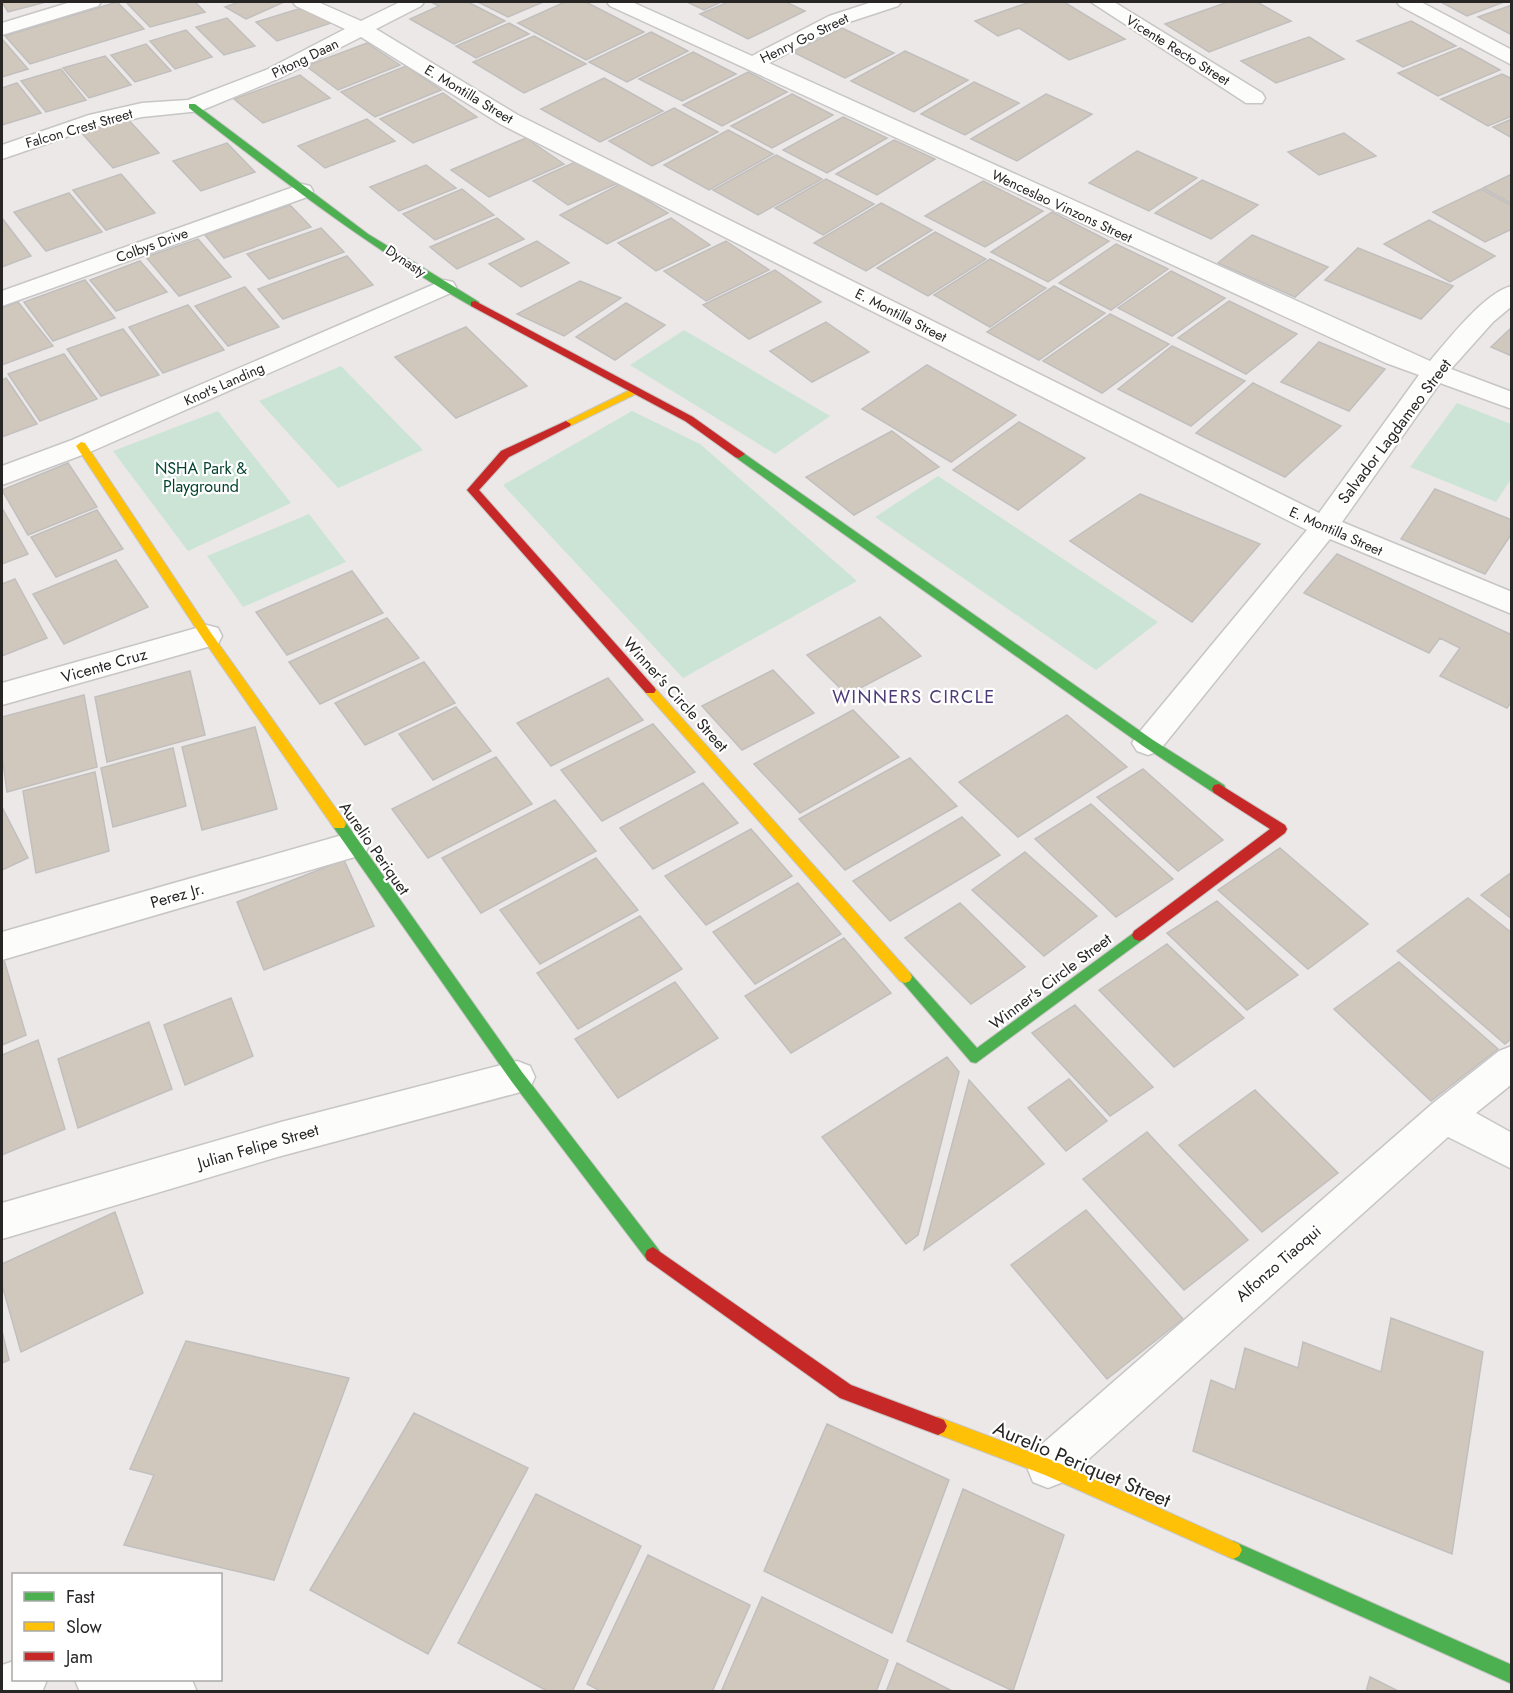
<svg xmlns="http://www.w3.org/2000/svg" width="1513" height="1693" viewBox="0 0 1513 1693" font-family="Jost,sans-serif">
<rect width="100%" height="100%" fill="#ebe8e7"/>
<!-- green -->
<path fill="#cce4d6" d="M684,330l146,86 -55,38 -145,-89z
M341,366l82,84 -85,38 -79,-87z
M1457,403l54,21v55l-15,23 -86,-35z
M218,411l73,92 -103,48 -75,-100z
M632,411l68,33 157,137 -174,97 -180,-193z
M938,476l220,146 -62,48 -221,-153z
M309,514l37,48 -103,45 -36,-51z"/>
<!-- building -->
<path fill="#d1c8bd" stroke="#c1bfbe" stroke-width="1.5" d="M2,2h44l-38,10z
M117,2l27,27 -114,35 -25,-28z
M126,2h69l10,10 -55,15z
M239,2h39l4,1 -36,16 -21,-12z
M431,2h37l37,19 -51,23 -44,-25 29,-13z
M478,2h65l-35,15z
M565,2h21l58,30 -58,28 -68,-37z
M687,2h34l-17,8z
M728,2h58l19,9 -57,28 -48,-25z
M1030,2h34l61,37 -56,21 -50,-32 -21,8 -23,-15z
M1228,2h29l34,19 -82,31 -44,-28z
M1441,2h63l-37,14z
M311,5l20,18 -54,18 -21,-19z
M1512,5v30l-34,-18z
M227,18l28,28 -31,9 -28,-28z
M1411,21l45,25 -53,21 -46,-26z
M509,23l20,11 -53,24 -20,-12z
M842,28l52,25 -49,25 -52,-26z
M186,30l26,27 -37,12 -25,-28z
M651,32l37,19 -61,31 -38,-20z
M534,36l52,28 -62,29 -51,-31z
M1309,37l35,22 -68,24 -35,-22z
M2,39l26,30 -26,8z
M367,43l33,22 -62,25 -32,-24z
M146,44l25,27 -36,11 -24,-27z
M1460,48l40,22 -62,26 -40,-23z
M905,51l63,29 -54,32 -63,-31z
M693,52l43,22 -54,27 -43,-22z
M105,56l26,29 -42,13 -26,-30z
M406,66l35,24 -66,27 -34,-25z
M61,69l25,31 -40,12 -25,-31z
M748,72l39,20 -65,34 -39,-21z
M1502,74l10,5v37l-24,10 -47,-27z
M300,75l30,23 -67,25 -29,-24z
M604,78l59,33 -63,31 -59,-33z
M974,82l45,21 -54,32 -44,-21z
M17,83l24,30 -39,12v-37z
M443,93l34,24 -64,26 -33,-24z
M792,94l41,21 -61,33 -41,-22z
M1046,94l46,20 -75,47 -46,-22z
M674,108l44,24 -66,34 -43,-25z
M124,115l35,38 -46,15 -34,-38z
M843,117l44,21 -60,35 -44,-23z
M367,119l28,22 -70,27 -27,-22z
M1512,119v19l-19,-11z
M728,130l45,24 -64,36 -45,-25z
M1344,133l32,23 -57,19 -31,-23z
M526,138l38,26 -75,33 -38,-27z
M894,140l41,19 -58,36 -41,-21z
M227,143l28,29 -54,19 -28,-30z
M1137,151l60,27 -48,33 -60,-28z
M776,155l46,24 -64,36 -45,-25z
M582,159l36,24 -50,22 -35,-24z
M426,165l30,23 -57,23 -29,-24z
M121,174l34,39 -49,17 -33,-40z
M1512,174v30l-29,-16z
M826,179l48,25 -51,31 -48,-27z
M1202,180l56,25 -47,34 -56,-26z
M983,181l60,30 -58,36 -60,-31z
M620,184l48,29 -61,31 -47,-29z
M462,189l32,26 -59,25 -32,-26z
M1481,189l31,17v23l-27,13 -52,-30z
M69,193l33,39 -56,19 -32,-39z
M881,203l51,27 -66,41 -52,-28z
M290,205l21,22 -87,31 -19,-23z
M1052,212l57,29 -61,41 -57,-30z
M2,218l29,38 -29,11z
M497,218l27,21 -67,30 -27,-22z
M671,218l39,27 -54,26 -38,-28z
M1429,220l66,36 -45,26 -66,-38z
M321,228l23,24 -75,27 -22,-25z
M935,232l51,27 -58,37 -51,-28z
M1252,235l76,32 -33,30 -77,-34z
M198,239l33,38 -52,19 -33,-39z
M537,241l32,22 -48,24 -32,-23z
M726,241l43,29 -63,31 -42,-30z
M1116,244l52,25 -57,41 -52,-27z
M1358,248l95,38 -32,33 -96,-39z
M347,256l26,29 -90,34 -25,-30z
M990,259l56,29 -56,39 -56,-32z
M140,261l27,31 -51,19 -26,-31z
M775,270l46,32 -72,37 -46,-34z
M1171,271l54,27 -53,38 -54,-28z
M85,280l30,38 -62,23 -29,-39z
M580,281l41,17 -57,38 -47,-22z
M1054,286l51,27 -66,47 -52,-28z
M245,287l34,40 -51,19 -33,-40z
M1229,301l68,33 -51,40 -68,-36z
M18,302l35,44 -51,19v-57z
M626,303l39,22 -50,35 -39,-23z
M188,305l36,45 -61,23 -34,-46z
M1110,314l59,30 -67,49 -59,-32z
M826,322l43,30 -57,30 -42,-31z
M466,327l61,59 -71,32 -61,-61z
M1512,327v29l-21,-9z
M123,329l36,46 -58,21 -34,-47z
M1319,342l66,27 -36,42 -68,-29z
M1172,346l73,35 -54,45 -73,-37z
M64,354l33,45 -57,22 -32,-47z
M927,365l89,50 -65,47 -89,-53z
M6,378l31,46 -35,13v-57z
M1253,383l88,43 -56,51 -89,-44z
M1019,422l66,36 -67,52 -65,-40z
M892,431l47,36 -85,48 -48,-38z
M68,463l29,44 -69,28 -26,-45z
M1435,489l77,31v13l-27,41 -84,-35z
M1140,494l120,50 -68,78 -122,-81z
M2,508l26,46 -26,10z
M97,510l26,39 -67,28 -25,-40z
M1337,554l175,81v66l-5,7 -67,-32 20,-28 -20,-10 -11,15 -125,-60z
M116,560l32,47 -84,37 -31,-50z
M352,571l31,42 -96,42 -31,-43z
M15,579l32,59 -45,18v-72z
M880,617l41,39 -74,39 -40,-40z
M387,618l32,40 -99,46 -31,-42z
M424,662l31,41 -90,42 -30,-42z
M773,670l41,43 -72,37 -40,-44z
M190,671l15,64 -98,27 -12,-65z
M608,678l35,42 -92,46 -34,-43z
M84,695l13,72 -90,25 -5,-37v-38z
M456,707l35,44 -58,29 -34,-46z
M853,710l46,47 -99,56 -46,-49z
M1067,715l60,52 -109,70 -59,-55z
M653,724l42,48 -93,49 -41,-51z
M255,727l22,82 -75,21 -20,-83z
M173,748l13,58 -73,21 -12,-59z
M496,757l36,47 -104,54 -36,-49z
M910,758l47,48 -112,64 -46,-51z
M1143,769l80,71 -45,31 -81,-74z
M95,772l14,79 -73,22 -13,-82z
M703,783l35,40 -85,46 -33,-41z
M555,800l41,51 -115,62 -39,-55z
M1091,804l82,75 -57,38 -81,-78z
M2,807l26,51 -26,12z
M962,817l38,38 -110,66 -37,-40z
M751,829l41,47 -86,49 -41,-49z
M1280,848l88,76 -60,45 -90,-79z
M1025,852l72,64 -53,40 -72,-66z
M596,858l42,52 -98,54 -40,-54z
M344,860l30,66 -110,44 -27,-68z
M1512,872v47l-31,-24z
M798,883l43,51 -86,50 -42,-52z
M1468,898l44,35v105l-7,6 -108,-93z
M1217,901l81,74 -51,35 -80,-77z
M960,903l65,64 -54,37 -66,-66z
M640,916l42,53 -104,60 -41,-56z
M844,938l47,55 -100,60 -46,-57z
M1167,944l77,74 -70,49 -75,-77z
M2,953l24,82 -24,10z
M1399,962l99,87 -67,52 -97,-92z
M675,982l43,56 -100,60 -43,-59z
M231,998l22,58 -68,29 -21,-60z
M1075,1005l78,82 -43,29 -78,-83z
M149,1022l23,67 -94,39 -20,-69z
M38,1040l27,89 -63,26v-100z
M947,1057l12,15 -41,163 -12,9 -84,-107z
M1069,1079l38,42 -41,30 -38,-43z
M969,1080l75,84 -120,86z
M1255,1090l83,83 -76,59 -83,-87z
M1147,1132l101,108 -64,50 -101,-111z
M1086,1210l97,109 -76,60 -96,-114z
M115,1212l28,81 -122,59 -19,-67v-21z
M1391,1318l92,34 -31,202 -259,-103 18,-71 24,10 10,-42 53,20 5,-26 78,30z
M2,1331l7,29 -7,3z
M186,1341l163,37 -75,202 -150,-35 30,-70 -24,-6z
M414,1413l114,55 -100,186 -118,-64z
M827,1424l122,56 -57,153 -128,-62z
M963,1489l101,46 -51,156 -106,-50z
M536,1494l105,52 -69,146h-23l-91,-49z
M648,1555l102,50 -38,87h-110l-15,-8z
M762,1597l126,63 -12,32h-155z
M897,1663l57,29h-68z
M1370,1677l30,15h-34z"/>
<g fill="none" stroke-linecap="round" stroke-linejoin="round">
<!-- street casing -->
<g stroke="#c7c5c5" stroke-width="3">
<path id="street" d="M71,2h30l-3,4 -96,29v-12z
M293,2h25l43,19 39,-19h24l-3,4 -45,23 142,86 801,398 100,-138 -33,-12 -776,-357 -3,-4h25l120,54 77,-40 43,-14h29l-3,4 -55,18 -74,39 661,298c18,-21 55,-69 82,-75v20l-19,16 -42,47 61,23v17l-72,-26 -98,139 170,70v22l-182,-75 -171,212 -11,4 -11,-4 -5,-8 5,-8 170,-205 -805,-405 -141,-88 -81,41 -80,33 -58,6 -47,10 -93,32v-14l87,-30 53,-12 46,-3 78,-30 79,-41 -49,-23z
M1091,2h23l148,91 3,5 -3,5h-16z
M1397,2h24l91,48v15l-112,-59z
M302,184l8,2 3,5 -3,5 -308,110v-15z
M444,280l9,2 3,5 -3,5 -363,160 -88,33v-19l70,-26z
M207,625l11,3 4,8 -4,8 -216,61v-22z
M353,832l12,4 4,9 -4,9 -363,106v-28z
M1512,1046v38l-36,29 36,20v36l-64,-32 -385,345 -15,6 -15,-6 -6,-15 6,-15 399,-348 67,-53z
M517,1061l13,5 5,11 -5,11 -13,5 -236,63 -279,83v-36l279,-81z
M14,1661v19h33l-5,12h-40v-27z
M75,1680h117l5,12h-117z"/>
</g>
<!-- fast casing -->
<g stroke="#c7c5c5" stroke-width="2">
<path id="fast" d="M189,104h6l173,130 111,68v4h-8c-100,-57 -191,-127 -282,-198z
M739,450l414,290 71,45 2,4 -2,4h-10l-71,-47 -408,-289v-6z
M339,819l5,1 178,252 137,178 2,5 -2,5 -6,3 -6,-3 -135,-178 -178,-254 -2,-4 2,-4z
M1139,929l5,2 2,4 -2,4 -168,124 -5,-1 -73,-85 2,-4 5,-2 5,2 67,75z
M1233,1541l279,124v19l-285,-128 -3,-6 3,-6z"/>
</g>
<!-- slow casing -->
<g stroke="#c7c5c5" stroke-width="2">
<path id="slow" d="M636,387l5,3 -1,2 -70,34 -4,1 -5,-3z
M81,442l4,1 126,190 133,187 2,4 -2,4h-10l-131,-189 -127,-193z
M650,685l4,2 256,286 2,4 -2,4 -5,2 -5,-2 -254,-288 -2,-3z
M938,1417l116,44 185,83 3,6 -3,6 -6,3 -188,-84 -113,-43 -3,-6 3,-6z"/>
</g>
<!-- jam casing -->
<g stroke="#c7c5c5" stroke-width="2">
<path id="jam" d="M475,301l218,116 52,37 -6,4 -4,-1 -50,-36 -214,-115v-4z
M566,421l5,3 -1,2 -61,31 -30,33 175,197 2,3 -2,3h-8l-179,-203 34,-39z
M1219,784l66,41 2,4 -2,4 -141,106 -5,2 -5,-2 -2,-4 2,-4 136,-102 -56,-36 -2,-4 2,-4z
M653,1247l198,138 93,35 3,6 -3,6 -6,3 -98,-37 -193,-138 -2,-5 2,-5z"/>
</g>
<!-- street -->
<use href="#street" fill="#fcfcfb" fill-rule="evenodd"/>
<!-- fast -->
<use href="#fast" fill="#4caf50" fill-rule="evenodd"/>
<!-- slow -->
<use href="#slow" fill="#ffc107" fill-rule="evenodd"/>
<!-- jam -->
<use href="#jam" fill="#c62828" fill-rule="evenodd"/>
</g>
<g text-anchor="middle" stroke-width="4.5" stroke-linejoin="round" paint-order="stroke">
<!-- far-street labels -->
<g font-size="14" fill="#282625" stroke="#fff">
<text transform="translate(804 38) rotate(-26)" y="5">Henry Go Street</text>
<text transform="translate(1178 50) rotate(32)" y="5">Vicente Recto Street</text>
<text transform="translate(305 58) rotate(-26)" y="5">Pitong Daan</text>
<text transform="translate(469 94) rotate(31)" y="5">E. Montilla Street</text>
<text transform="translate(79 128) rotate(-16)" y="5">Falcon Crest Street</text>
<text transform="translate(1062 206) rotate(25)" y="5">Wenceslao Vinzons Street</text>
<text transform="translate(152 245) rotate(-20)" y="5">Colbys Drive</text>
<text transform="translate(406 261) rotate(34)" y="5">Dynasty</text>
<text transform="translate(901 315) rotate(27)" y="5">E. Montilla Street</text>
<text transform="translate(224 384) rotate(-24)" y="5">Knot's Landing</text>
<text transform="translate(1336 531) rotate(24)" y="5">E. Montilla Street</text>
</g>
<!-- street labels -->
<g font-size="16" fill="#282625" stroke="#fff">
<text transform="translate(1394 431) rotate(-53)" y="6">Salvador Lagdameo Street</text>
<text transform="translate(104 665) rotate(-16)" y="6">Vicente Cruz</text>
<text transform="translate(676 694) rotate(48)" y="6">Winner's Circle Street</text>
<text transform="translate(375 848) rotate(55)" y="6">Aurelio Periquet</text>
<text transform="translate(177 895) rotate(-16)" y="6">Perez Jr.</text>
<text transform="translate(1050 981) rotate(-37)" y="6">Winner's Circle Street</text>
<text transform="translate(258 1146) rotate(-16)" y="6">Julian Felipe Street</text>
<text transform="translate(1278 1263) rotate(-41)" y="6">Alfonzo Tiaoqui</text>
</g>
<!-- park labels -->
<g font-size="16" fill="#04432d" stroke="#fff">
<text x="201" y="474">NSHA Park &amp;<tspan x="201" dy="18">Playground</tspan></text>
</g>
<!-- neighbourhood labels -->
<g font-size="18" letter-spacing="1.5" fill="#4d3a77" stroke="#fff">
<text x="914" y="703">WINNERS CIRCLE</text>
</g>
<!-- near-street labels -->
<g font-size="20" fill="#282625" stroke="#fff">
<text transform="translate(1082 1464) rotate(23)" y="7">Aurelio Periquet Street</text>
</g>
</g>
<!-- border -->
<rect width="1513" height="1693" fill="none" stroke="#282625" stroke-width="6"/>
<!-- legend -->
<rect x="12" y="1573" width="210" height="108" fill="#ffffff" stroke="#a9a8a8" stroke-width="1.5"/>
<rect x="24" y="1592" width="30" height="9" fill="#4caf50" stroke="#a9a8a8" stroke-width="1.5"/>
<text x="66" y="1603" font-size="18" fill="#282625">Fast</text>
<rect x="24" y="1622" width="30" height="9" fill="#ffc107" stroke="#a9a8a8" stroke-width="1.5"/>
<text x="66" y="1633" font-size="18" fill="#282625">Slow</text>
<rect x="24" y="1652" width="30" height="9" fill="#c62828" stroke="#a9a8a8" stroke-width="1.5"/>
<text x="66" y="1663" font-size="18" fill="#282625">Jam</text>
</svg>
